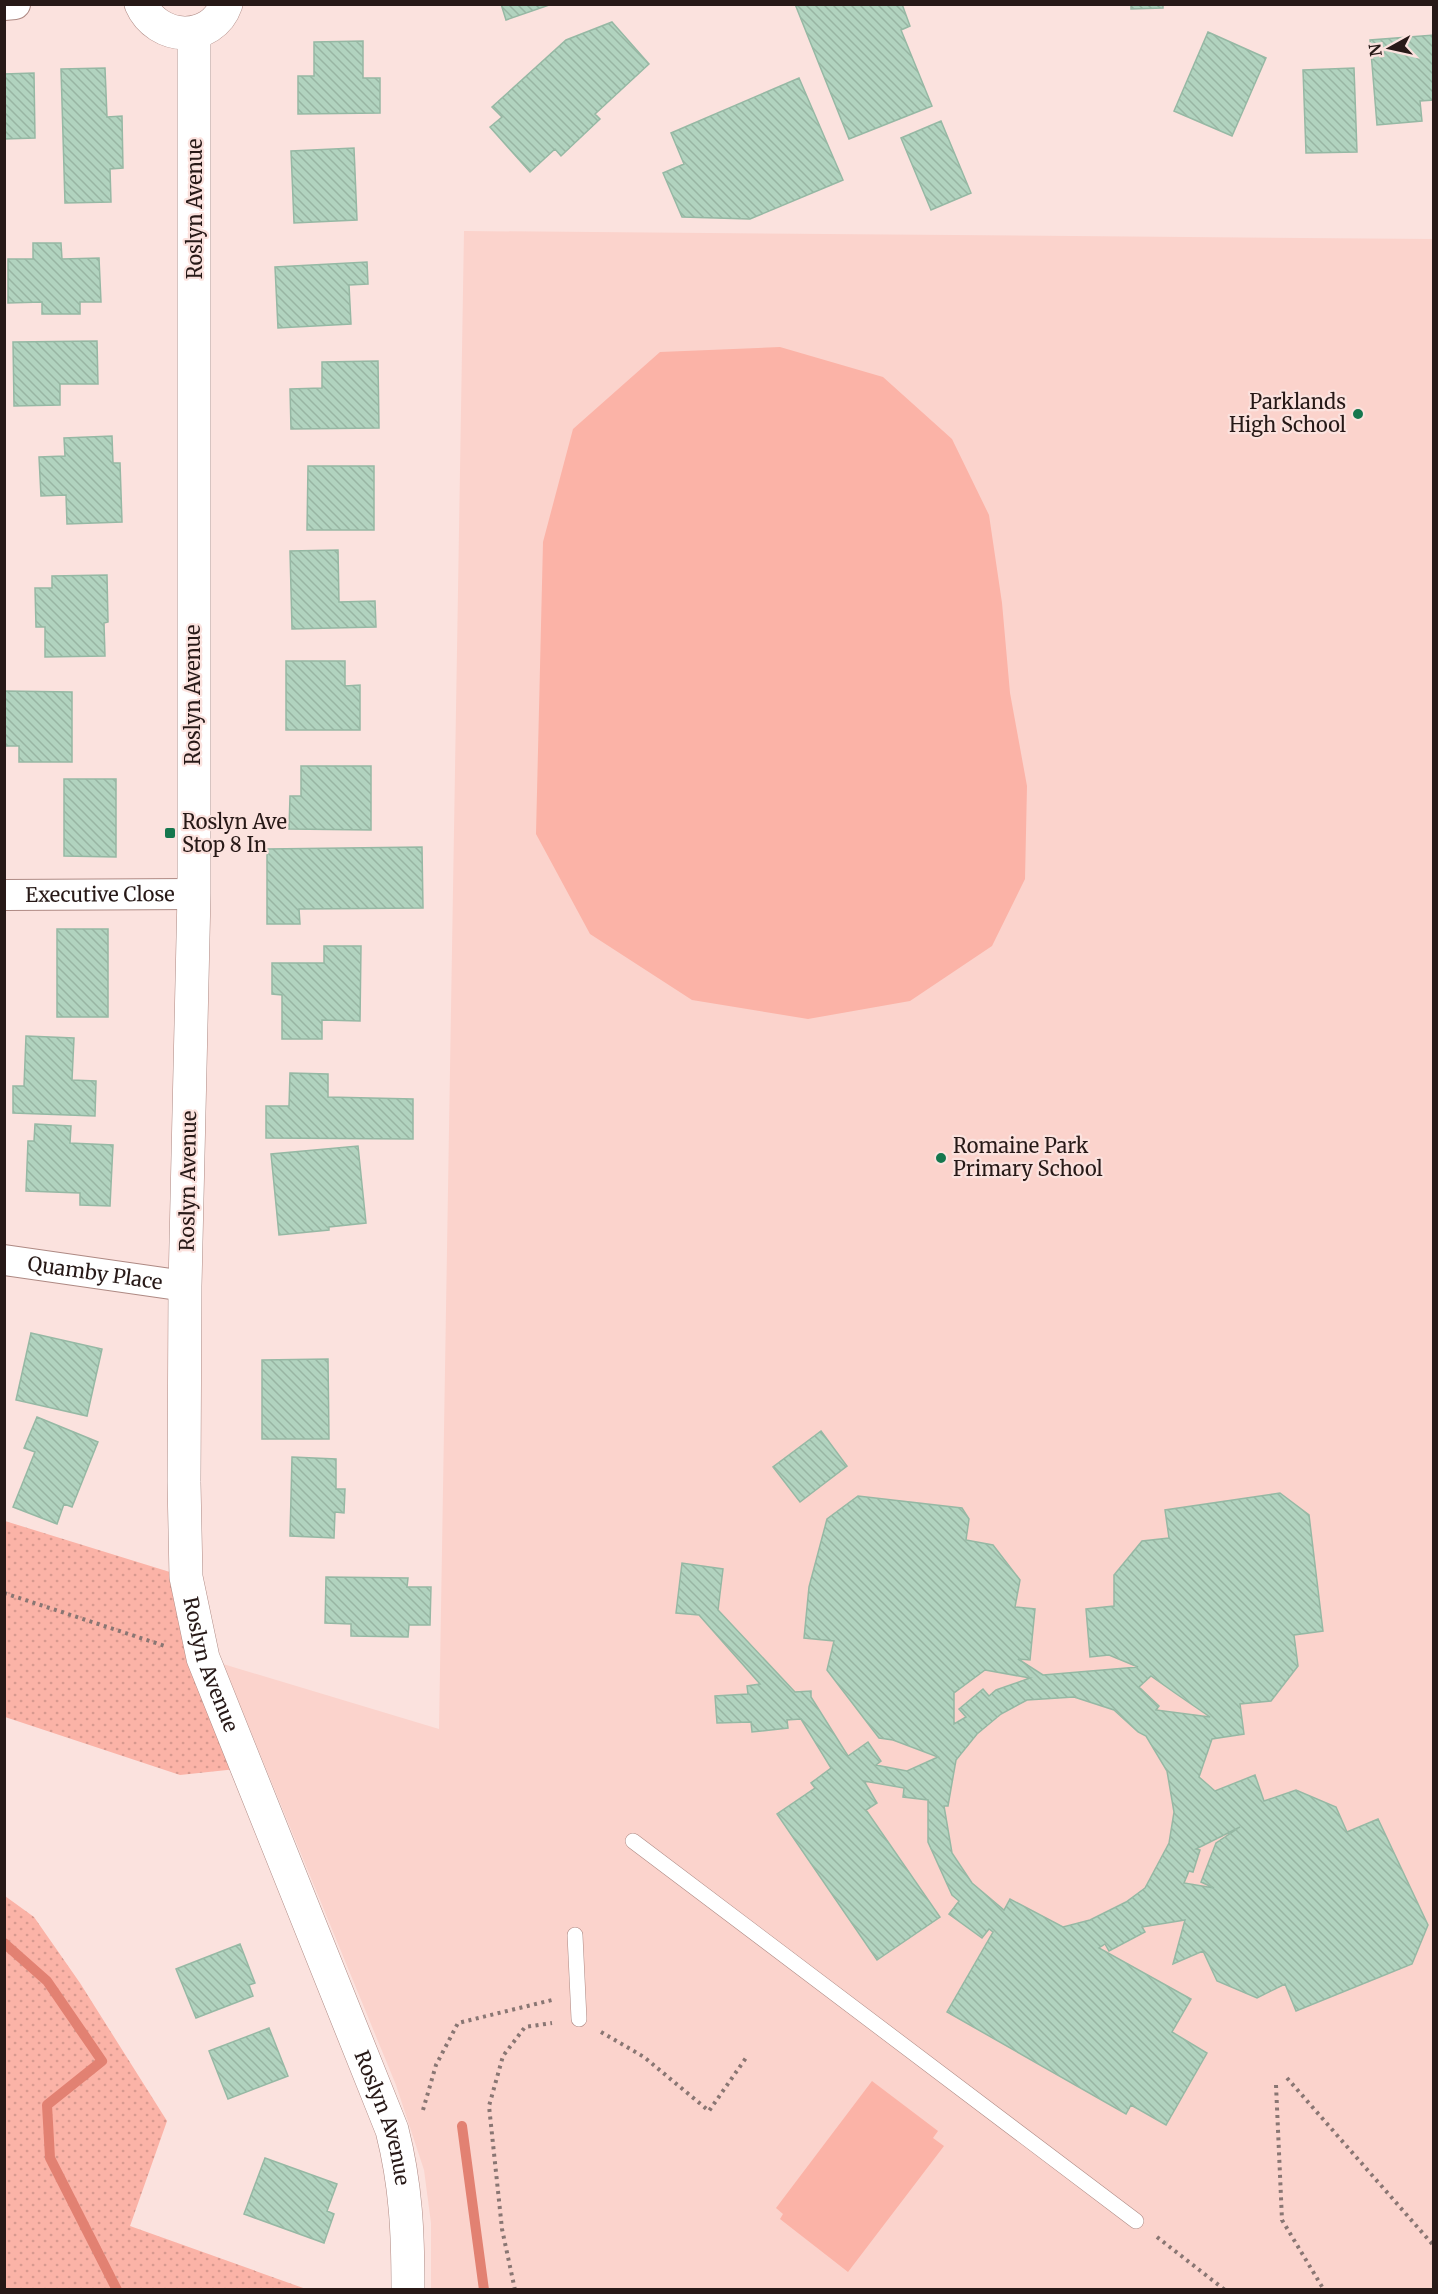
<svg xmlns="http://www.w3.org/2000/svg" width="1438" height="2294" viewBox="0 0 1438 2294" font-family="Merriweather,serif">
<defs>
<pattern id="grass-dots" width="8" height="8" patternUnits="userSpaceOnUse" patternTransform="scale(1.5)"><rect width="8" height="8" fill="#fbb3a7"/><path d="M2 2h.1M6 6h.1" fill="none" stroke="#d7998f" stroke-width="1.8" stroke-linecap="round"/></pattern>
<pattern id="building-back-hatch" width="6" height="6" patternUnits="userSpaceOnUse" patternTransform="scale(1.5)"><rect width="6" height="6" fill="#b1d3bf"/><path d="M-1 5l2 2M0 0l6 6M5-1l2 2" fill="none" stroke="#98b5a3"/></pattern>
</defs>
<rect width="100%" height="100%" fill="#fbe2de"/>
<!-- built -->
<path fill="#fbd3cc" d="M464,231l969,8v2050h-1002v-66l-7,-53 -28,-85 -173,-421 216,65z"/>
<!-- grass -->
<path fill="url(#grass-dots)" d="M5,1521l181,56 60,191 -66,7 -175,-58z
M5,1896l29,21 46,66 87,138 -37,105 176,63h-301z"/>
<!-- pitch -->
<path fill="#fbb3a7" d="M780,347l103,30 69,62 37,76 13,88 8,90 17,93 -2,93 -33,67 -82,55 -102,18 -116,-19 -102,-66 -54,-100 7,-292 30,-113 87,-77z
M872,2081l66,50 -5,7 11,8 -96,126 -68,-53 3,-5 -7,-6z"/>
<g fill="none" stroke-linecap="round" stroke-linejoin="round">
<!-- stream -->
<path stroke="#e28172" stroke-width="10" d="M4,1943l43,38 55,80 -55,44 3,53 67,132
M462,2126l22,164"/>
</g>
<!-- building -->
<path fill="url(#building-back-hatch)" stroke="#96b8a4" stroke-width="1.5" fill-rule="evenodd" d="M501,4h51l-46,16z
M795,4h107l8,22 -9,4 31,76 -83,33z
M1131,4h32v4l-32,1z
M612,22l37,42 -54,50 5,5 -39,37 -6,-7 -25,23 -40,-45 12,-10 -10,-10 74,-67z
M1208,32l58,26 -34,78 -58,-25z
M1434,35v65l-14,1 2,20 -45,4 -7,-85z
M363,41v37h17v35l-82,1v-38h16v-34z
M105,68l2,49 15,-1 1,52 -13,1 1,33 -46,1 -4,-134z
M1354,68l3,84 -51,1 -3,-83z
M34,73l1,65 -31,1v-65z
M799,78l44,102 -93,39 -68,-2 -19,-44 21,-9 -13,-31z
M941,121l30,72 -40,17 -30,-72z
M354,148l3,72 -63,3 -3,-72z
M33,243h28l1,16 37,-1 2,44h-21v12h-38v-12l-34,1v-44h25z
M367,262l1,22 -19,1 2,39 -73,4 -3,-61z
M97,341l1,43h-38v21l-46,1 -1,-64z
M378,361l1,67 -88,1 -1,-40 32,-1v-26z
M112,436l1,27h7l2,59 -55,2 -1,-29 -25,1 -2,-39 26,-1 -1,-18z
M308,466h66v64h-67z
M338,550l1,52 36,-1 1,26 -84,2 -2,-78z
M107,575l1,47 -4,1 1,33 -60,1v-30h-9l-1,-39h17v-12z
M286,661h59v25l15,-1v45h-74z
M4,691l68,1v70h-53v-16h-15z
M301,766h70v64l-82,-1 1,-33h11z
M64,779h52v78l-52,-1z
M422,847l1,61 -124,1 1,15h-33v-75z
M57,929h51v88h-51z
M324,946h37l-1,75 -38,-1v19h-40v-44l-10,-1v-31h52z
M26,1036l48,2 -2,42 24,1 -1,35 -82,-3v-27h11z
M290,1073l38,1v23l85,2v40l-147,-1v-32h23z
M35,1124l36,2 -1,17 43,2 -3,61 -30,-1v-12l-54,-2 2,-50h6z
M358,1146l8,77 -37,4v3l-50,5 -8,-81z
M31,1333l71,16 -15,67 -71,-16z
M328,1359l1,80h-67v-79z
M37,1417l61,25 -26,65 -8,-3 -7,20 -44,-17 22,-55 -11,-4z
M821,1431l26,35 -47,36 -27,-35z
M292,1457l44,2v30h9l-1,24 -9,-1 -1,26 -44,-2z
M1280,1493l29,22 14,116 -29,4 4,31 -27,35 -31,3 4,30 -32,5 -13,38 16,14 40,-16 9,26 32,-11 40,17 11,25 31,-13 50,106 -16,39 -116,47 -11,-27 -28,14 -40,-17 -14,-30 -30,13 12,-44 -43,7 3,5 -36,19 -4,-7 -6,4 92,51 -19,33 35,21 -41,72 -35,-20 -5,9 -179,-102 46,-80 -4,-3 -7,9 -33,-24 10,-13 -7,-6 -24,-53v-42l-25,-3 1,-9 -40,-7 13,22 -11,7 74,107 -63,43 -100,-146 38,-26 -4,-5 20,-15 -30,-49 -14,1 1,8 -36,4 -1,-10 -34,1 -2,-27 33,-2 -1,-8 13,-2 -61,-69 -23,-2 6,-50 41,6 -5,41 77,82 16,-1v6l37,59 20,-14 13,19 -5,4 31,6 31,-14 -45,-17 -14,-2 -52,-68 7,-29 -30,-3 5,-51 18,-68 31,-23 104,12 7,11 -3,21 27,5 27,35 -5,27 20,2 -5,51 -12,-1 25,16 95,-8 -29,-12 -19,2 -4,-48 28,-3v-31l28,-34 27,-3 -4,-28zM985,1670l45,8 -34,12 -7,6 -6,-7 -24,20 7,8 -12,7v-31zM1151,1676l24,17 35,24 -54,-7 3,-4 -20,-19zM1074,1697l40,13 24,22 8,4 21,35 7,41 -5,31 -24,45 -19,14 -36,18 -27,7 -53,-28 -6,11 -32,-27 -20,-30 -8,-47h4l8,-46 21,-26 24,-20 26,-14zM1240,1827l-24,16 -15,39 13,6 -30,-5 5,-12 4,1 7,-22 -4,-1z
M326,1577l82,1 -1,9h24l-1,38h-21l-1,12 -57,-1v-12l-26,-1z
M240,1944l15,39 -6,2 4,11 -57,22 -20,-49z
M269,2028l19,48 -60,23 -19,-48z
M265,2158l72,26 -10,27 7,3 -10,29 -80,-29z"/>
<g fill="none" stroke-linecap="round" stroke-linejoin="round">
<!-- lane casing -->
<g stroke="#ae8983" stroke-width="16">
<path id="lane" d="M633,1841l503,380
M575,1935l4,84"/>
</g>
<!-- street casing -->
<g stroke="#ae8983" stroke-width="32">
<g id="street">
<path d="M4,5l11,-1"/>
<path id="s1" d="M4,895l190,-1"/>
<path id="s2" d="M4,1260l181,26"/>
</g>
</g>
<!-- secondary casing -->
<g stroke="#ae8983" stroke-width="34">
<g id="secondary">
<path d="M141,4c16,37 71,40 85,0"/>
<path id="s3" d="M194,33v861l-9,392 -1,196 2,95 17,81 189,472c14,55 16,103 16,160"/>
</g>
</g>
<!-- path -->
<path stroke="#897673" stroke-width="4" stroke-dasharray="3 4.5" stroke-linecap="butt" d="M4,1593l161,53
M601,2032l43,25 65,54 39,-56
M1287,2078l147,168
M1276,2085l6,135 42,70
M423,2110l13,-45 22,-42 94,-23
M1157,2237l68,53
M515,2290l-13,-61 -13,-123 14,-50 22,-29 27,-4"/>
<!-- lane -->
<use href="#lane" stroke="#fff" stroke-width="15"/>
<!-- street -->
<use href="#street" stroke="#fff" stroke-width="30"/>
<!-- secondary -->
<use href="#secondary" stroke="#fff" stroke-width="33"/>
</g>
<!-- markers -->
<g fill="#15774e" stroke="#fbe2de" stroke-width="2">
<circle cx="1358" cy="414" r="6"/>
<rect x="164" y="827" width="12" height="12" rx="3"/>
<circle cx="941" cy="1158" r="6"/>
</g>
<g text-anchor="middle" stroke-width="4.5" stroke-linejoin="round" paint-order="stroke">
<!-- street labels -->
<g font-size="20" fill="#271917" stroke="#fbe2de">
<text transform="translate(195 209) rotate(-90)" y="7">Roslyn Avenue</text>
<text transform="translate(193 695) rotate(-90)" y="7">Roslyn Avenue</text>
<text dy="7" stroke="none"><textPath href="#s1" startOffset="96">Executive Close</textPath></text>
<text transform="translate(188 1181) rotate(-89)" y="7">Roslyn Avenue</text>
<text dy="7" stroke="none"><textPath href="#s2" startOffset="92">Quamby Place</textPath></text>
<text dy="7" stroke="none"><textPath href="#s3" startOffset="1635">Roslyn Avenue</textPath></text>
<text dy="7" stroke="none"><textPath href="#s3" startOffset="2121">Roslyn Avenue</textPath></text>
</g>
<!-- poi labels -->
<g font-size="20" fill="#271917" stroke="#fbe2de" text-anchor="start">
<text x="1346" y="409" text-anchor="end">Parklands<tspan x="1346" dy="23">High School</tspan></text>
<text x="182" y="829">Roslyn Ave<tspan x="182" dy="23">Stop 8 In</tspan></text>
<text x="953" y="1153">Romaine Park<tspan x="953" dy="23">Primary School</tspan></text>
</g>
</g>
<!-- border -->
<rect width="1438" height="2294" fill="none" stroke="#271917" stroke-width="12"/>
<!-- north arrow -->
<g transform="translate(1390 48) rotate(262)" stroke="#fbe2de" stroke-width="4.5" paint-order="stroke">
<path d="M0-4.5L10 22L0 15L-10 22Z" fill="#271917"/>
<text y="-9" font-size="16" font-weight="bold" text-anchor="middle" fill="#271917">N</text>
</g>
</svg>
